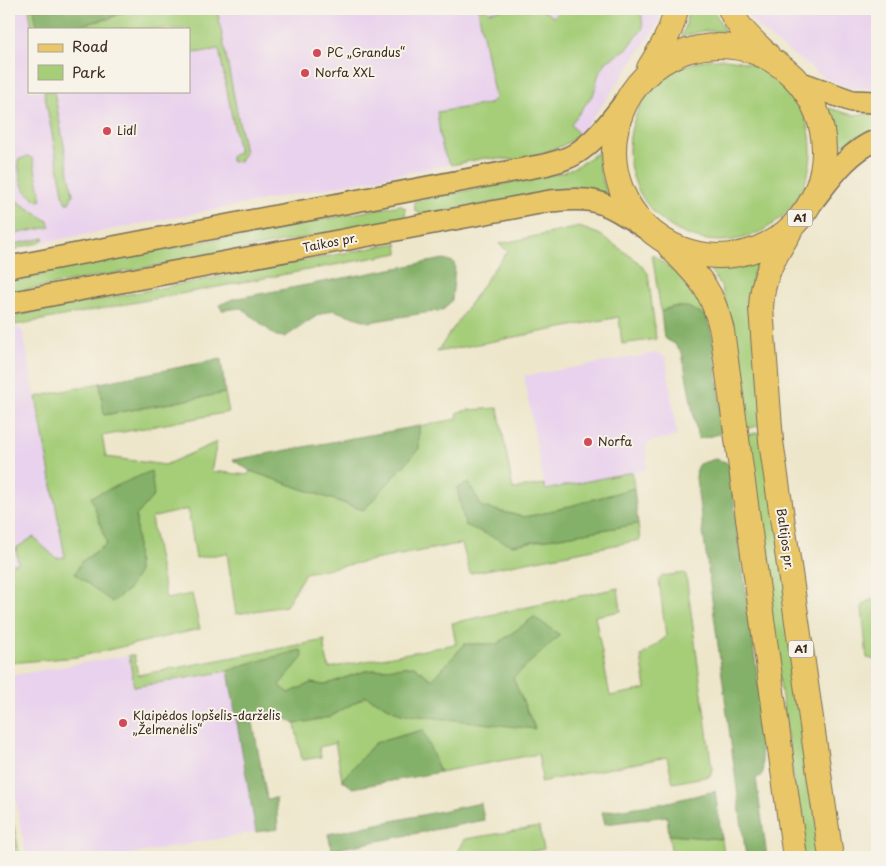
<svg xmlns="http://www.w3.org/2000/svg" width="886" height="866" viewBox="0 0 886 866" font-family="'Playpen Sans',sans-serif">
<rect width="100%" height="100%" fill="#f7f3e8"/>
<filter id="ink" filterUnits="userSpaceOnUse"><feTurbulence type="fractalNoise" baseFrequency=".02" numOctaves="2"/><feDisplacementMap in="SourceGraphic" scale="10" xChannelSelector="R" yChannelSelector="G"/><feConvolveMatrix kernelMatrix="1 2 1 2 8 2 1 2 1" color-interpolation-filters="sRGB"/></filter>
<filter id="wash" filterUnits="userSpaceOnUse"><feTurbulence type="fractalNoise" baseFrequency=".0096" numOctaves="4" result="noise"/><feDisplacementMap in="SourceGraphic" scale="20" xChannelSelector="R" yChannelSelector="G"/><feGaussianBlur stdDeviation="1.12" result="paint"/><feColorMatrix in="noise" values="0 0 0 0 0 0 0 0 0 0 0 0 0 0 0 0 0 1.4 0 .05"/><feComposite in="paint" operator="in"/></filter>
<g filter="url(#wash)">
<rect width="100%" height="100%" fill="#ede6ca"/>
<!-- built -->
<path fill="#e9d2ed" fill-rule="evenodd" d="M9,9h654l-6,17 -49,71 -29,38 -17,11 -54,14 -24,-2 -464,89 -11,9zM29,29h160v62h-160z
M742,9h135v80l-29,-2 -22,-8 -57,-42 -19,-18z
M18,315l-3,5v5l8,7 42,225 -56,8v-249z
M657,353l9,4 11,79 -27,6 -4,5 1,22 -102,21 -21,-114z
M129,655l5,32 94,-16 28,161 -141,25h-89l-17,-98v-83z"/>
<!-- green -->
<path fill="#a6ce79" stroke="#707c4c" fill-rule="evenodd" d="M29,9h5l2,12 4,8h-8z
M130,9h87l28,144 -5,8 -7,1 -2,-1v-4l3,-3 5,-1 -20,-104 -30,5v-25h-131l51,-10z
M478,9h8l3,3 15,-3h37l12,8 7,-8h81l2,19 -15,20 -22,14 -8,14 -4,17 -23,31 8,11 -17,11 -39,14 -39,-2 -32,7c-13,-12 -12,-37 -15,-53l52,-8 6,-6z
M688,9h25l12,22h-23l-21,6 5,-12z
M629 150a91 91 0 1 1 182 0a91 91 0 1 1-182 0Z
M44,91h10l19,103 -4,9h-3l-2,-4z
M829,108l24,7 24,-2v16l-20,7 -19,12 -1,-18z
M598,152l1,16 8,26 -21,-6 -15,-1 -151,30v-4l-5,-2 -1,-10 150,-29 15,-7z
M28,156l5,3 9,41 -3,1c-20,-12 -17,-16 -21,-38v-3z
M9,198l5,1 34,22 2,6 -41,8z
M400,205l5,3 1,11 -397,74v-15z
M579,227l20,7 37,26 12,13 8,66 -34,5 -3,-27 -182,35 56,-82 15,-19 -9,-7z
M45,238l-6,5 -19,4 -10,8 -1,-10z
M397,243l1,10 -383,72v-5l3,-5z
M652,254c23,18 46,34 55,63 -16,-8 -31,-16 -46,-5z
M758,262l-5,13 -2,19 15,130 -21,5 -15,-110 -9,-33 -11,-16h19z
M100,383l5,32 120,-22 4,19 -127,24 4,21 59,8 52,-23 -6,29 37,4 2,-4 113,39 56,-61v-23l38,-7 1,-7 11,-2 29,-2 15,81 31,-5 1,6 87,-18 2,16 -89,25 -21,4 -42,-10 -24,-19 54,57 126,-21 2,16 -170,33 -8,-29 -9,1 -148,28 -19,33 -50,8 -9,-61 -31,5 -8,-49 -37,9 15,81 26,-5 8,35 -123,28 -68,6v-98l9,-2 -2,-15 17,-11 23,21 9,-1 -29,-160zM154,495l-18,21 2,57 -57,-11 26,-18 -3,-11z
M767,431l58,426h-21l-58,-422z
M684,573l2,2 26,194 -2,7 -37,7 -6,-26 -127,25 2,-7 -4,-21 -98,18 -18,-42 -47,13 -33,37 -7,-38 -3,2 -13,3 2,10 -19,3 -7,-36 35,-7 36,-21 35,18 134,14 -23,-50 22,-61 -37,27h-32l-33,36 -18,-14 -49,5 -41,14 -13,-2 -22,10 -11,-8 25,-28 -2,-7 -54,14 -19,7 -94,16 -5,-32h5l4,20 187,-35 -1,7 5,21 127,-24 -4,-21 166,-35 3,23 -26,5 15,80 36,-7 -5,-33 25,-19 -7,-57 3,-4z
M877,599v61l-10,-2 -5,-50c3,-7 8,-8 15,-9z
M9,802l11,55h-11z
M539,827l5,22 -25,5v3h-64l10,-18z
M669,835l53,4 2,18h-52z"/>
<!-- forest -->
<path fill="#84b169" stroke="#606e44" d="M34,9h96c-28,13 -59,20 -90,20l-4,-8z
M444,259l9,3 2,4 -3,34 -9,10 -74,12 -36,-12 -15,5 -33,22 -9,-1 -34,-28 -20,2 -3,-5 14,-6z
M672,307h16l19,10 6,22 10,84v7l-3,4 -22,5 -16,-86 -7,-9 -11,-6 -3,-26z
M221,359l4,34 -121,22 -4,-32z
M419,426v23l-55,61 -114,-39 -17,-11z
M715,459l11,3 3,3 38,283 -6,2 2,22 -2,4 -5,2 11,79h-21l-50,-379 1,-11 2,-3z
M151,471l3,24 -18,21 2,57 -10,17 -16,12 -37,-28 6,-12 26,-18 -16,-47z
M469,483l13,24 42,10 21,-4 89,-25 4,36 -126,21 -47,-20 -8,-37z
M534,617l26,18 -47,43 22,51 -134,-15 -35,-18 -36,21 -35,7 -18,-11 -25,5 15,81 9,-1 2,31 -22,3 -28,-161 19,-7 54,-14 2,7 -24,28 10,8 22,-10 13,2 41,-14 49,-5 18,14 33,-36h32z
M423,730l17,42 -87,16 -11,-8 33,-37z
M715,791l7,48 -53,-4 -2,-19 -62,8 -3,-12 62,-9z
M481,803l3,17 -152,30 -4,-16z"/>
</g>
<g filter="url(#ink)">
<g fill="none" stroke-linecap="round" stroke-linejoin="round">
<!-- primary casing -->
<g stroke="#796c5a" stroke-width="24">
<path id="primary" d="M799,82l53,19 25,1
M809,206c20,-25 38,-54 68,-66
M9,267l535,-102c11,-3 22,-5 31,-11 20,-12 35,-33 50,-52
M9,303l541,-102c14,-1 29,-3 43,0 19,4 36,17 52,27"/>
</g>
<!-- highway casing -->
<g stroke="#796c5a" stroke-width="26">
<path id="highway" d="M730,9c8,19 22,31 37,45
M614 151a105 105 0 1 1 210 0a105 105 0 1 1-210 0Z
M649,68c12,-19 23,-37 27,-59
M789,233c-16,26 -27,44 -28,75l10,133 60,416
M670,247c29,30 42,41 52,84l73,526"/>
</g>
<!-- primary -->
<use href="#primary" stroke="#e9c769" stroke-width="21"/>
<!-- highway -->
<use href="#highway" stroke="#e9c769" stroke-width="24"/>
</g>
</g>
<!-- markers -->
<g fill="#d1495b" stroke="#f7f3e8" stroke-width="2">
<circle cx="317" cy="53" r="5"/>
<circle cx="305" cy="73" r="5"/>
<circle cx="107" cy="131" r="5"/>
<circle cx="588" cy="442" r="5"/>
<circle cx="123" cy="723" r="5"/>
</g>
<g text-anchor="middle" stroke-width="4" stroke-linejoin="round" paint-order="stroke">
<!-- shield labels -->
<g fill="#f7f3e8" stroke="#73665b" stroke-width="1">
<rect x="787.5" y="209.5" width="25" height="17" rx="4"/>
<rect x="788.5" y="640.5" width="25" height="17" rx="4"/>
</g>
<g font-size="11" font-weight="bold" fill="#3b2a1e">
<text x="800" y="222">A1</text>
<text x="801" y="653">A1</text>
</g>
<!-- poi labels -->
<g font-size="12" fill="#3b2a1e" stroke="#f7f3e8" text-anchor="start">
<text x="327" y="57">PC „Grandus“</text>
<text x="315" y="77">Norfa XXL</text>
<text x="117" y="135">Lidl</text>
<text x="598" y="446">Norfa</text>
<text x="133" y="720">Klaipėdos lopšelis-darželis<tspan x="133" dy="14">„Želmenėlis“</tspan></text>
</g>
<!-- street labels -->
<g font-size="12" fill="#3b2a1e" stroke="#f7f3e8">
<text transform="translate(330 243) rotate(-11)" y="4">Taikos pr.</text>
<text transform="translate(785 539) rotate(82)" y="4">Baltijos pr.</text>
</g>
</g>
<!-- margin -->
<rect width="886" height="866" fill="none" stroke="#f7f3e8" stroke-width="30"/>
<!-- legend -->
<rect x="28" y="28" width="162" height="65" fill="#f7f3e8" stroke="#aca397"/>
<rect x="38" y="44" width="25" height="8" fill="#e9c769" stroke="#aca397"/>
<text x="72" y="52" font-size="15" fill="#3b2a1e">Road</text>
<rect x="38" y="65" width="25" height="15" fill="#a6ce79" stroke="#aca397"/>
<text x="72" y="78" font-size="15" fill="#3b2a1e">Park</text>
</svg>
